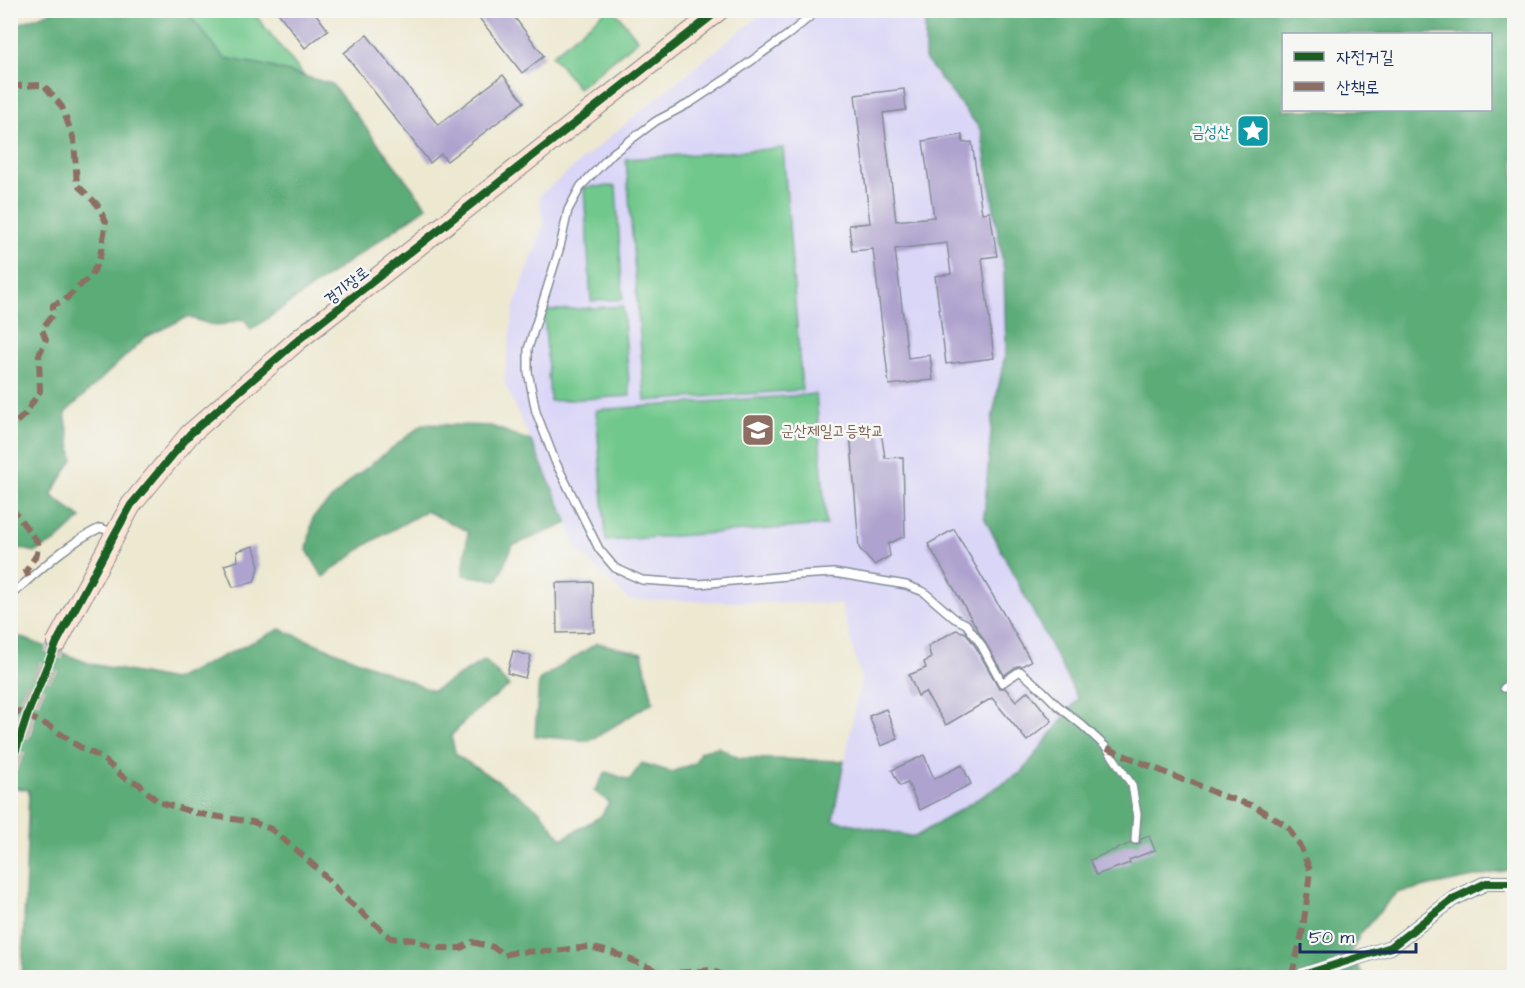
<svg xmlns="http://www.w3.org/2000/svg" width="1525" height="988" viewBox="0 0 1525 988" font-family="'Architects Daughter','Poor Story',sans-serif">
<rect width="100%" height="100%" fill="#f6f6f2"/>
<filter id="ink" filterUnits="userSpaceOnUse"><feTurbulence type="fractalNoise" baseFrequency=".0167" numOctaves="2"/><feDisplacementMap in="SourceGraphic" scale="12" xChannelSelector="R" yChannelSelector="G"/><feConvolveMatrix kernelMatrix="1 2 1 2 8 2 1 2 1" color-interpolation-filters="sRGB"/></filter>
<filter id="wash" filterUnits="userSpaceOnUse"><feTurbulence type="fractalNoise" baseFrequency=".008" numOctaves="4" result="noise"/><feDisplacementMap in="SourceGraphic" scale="24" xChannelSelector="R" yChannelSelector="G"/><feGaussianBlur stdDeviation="1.35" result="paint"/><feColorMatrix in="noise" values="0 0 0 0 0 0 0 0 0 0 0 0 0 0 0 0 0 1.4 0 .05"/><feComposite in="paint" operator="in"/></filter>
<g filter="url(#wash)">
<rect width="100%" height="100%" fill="#ede8d0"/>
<!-- built -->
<path fill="#dad6f7" d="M765,11h160l1,48 55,71 23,141 2,79 -14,69 -8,98 94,182 -56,73 -107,65 -82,-17 28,-142 -20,-74 -212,-4 -53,-51 -8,-27 -64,-140 10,-76 30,-81 -5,-29 103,-86z"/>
<!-- green -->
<path fill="#71c88c" stroke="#467c75" stroke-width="1.5" d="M607,10l8,1 23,29 -60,48 -26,-33z
M186,11h66l52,65 -41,-11 -39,-7z
M783,148l19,242 -157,11 -19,-242z
M616,186l7,113 -32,2 -7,-114z
M623,306l7,90 -80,5 -6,-90z
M816,394l10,131 -220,16 -10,-131z"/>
<!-- forest -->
<path fill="#5cac78" stroke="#3c6e6b" stroke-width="1.5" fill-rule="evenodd" d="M56,10l130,1 38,47 39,7 69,19 95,123 -176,123 -7,-11 -28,7 -29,-9 -41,20 -81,76 8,46 -22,36 30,23 -26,24 -20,10 -25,-6v-519z
M925,11h589v858l-118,24 -36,41 -10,22 15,21h-1343l7,-187 -18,-3 -1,-154 81,31 82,16 107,-51 153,62 52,-31 24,26 -37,28 -21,22 5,19 45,28 39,28 22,28 39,-23 8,-14 -15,-11 12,-19 23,8 13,-17 30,9 23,-9 5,-11 18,-5 21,11 105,3 -11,59 82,17 107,-65 56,-73 -94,-182 8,-98 14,-69 -2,-79 -23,-141 -56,-71zM1284,34h206v76h-206z
M423,424l68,2 40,15 37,82 -56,23 -14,34 -35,-5 5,-44 -42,-20 -57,32 -46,34 -16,-27 6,-33 39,-38z
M597,643l45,10 11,49 -63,39 -55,-5 4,-56z"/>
<g id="blocks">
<!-- building -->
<path fill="#aea3ce" d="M276,10h37l15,20 -23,18z
M473,10h36l35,46 -22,17z
M367,35l71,90 65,-50 21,27 -77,59 -6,-7 -11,9 -86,-110z
M904,89l2,21 -23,3 13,108 38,-4 -11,-76 39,-6 1,8 9,-1 10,71 8,-1 7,44 -15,2 12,100 -48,6 -11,-88 16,-2 -4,-31 -52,6 13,109 22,-3 3,25 -44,5 -16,-136 -21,2 -3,-26 21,-2 -15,-128z
M873,426l9,12 3,20 18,-1 2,79 -17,8 2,12 -16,9 -15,-17 -9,-118z
M954,529l77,132 -9,5h-5l-13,9 -76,-131z
M254,546l5,21 -5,15 -21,5 -9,-22 14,-4 -1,-10z
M593,582l1,50 -37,1 -1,-50z
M956,630l10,3 9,13 24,42h6l11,13 12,-10 24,30 -25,20 -35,-43 -46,27 -21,-33 -7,4 -9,-21 17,-7 -2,-6 7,-4 -3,-12z
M513,651l18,5 -6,22 -18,-5z
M886,709l12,30 -17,7 -12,-30z
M924,755l10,24 28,-14 9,19 -51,26 -12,-27 -8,3 -8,-16z
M1149,836l6,14 -26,10 1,3 -34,12 -6,-15 41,-17 6,2 3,-2 1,-4z"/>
</g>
</g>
<g filter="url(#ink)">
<use href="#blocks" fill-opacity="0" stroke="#848c97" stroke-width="1.5"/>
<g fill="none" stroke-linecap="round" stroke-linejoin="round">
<!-- secondary-tunnel -->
<path stroke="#c3c3b9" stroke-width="20" stroke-dasharray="20 10" stroke-linecap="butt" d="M10,768l19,-58 28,-68"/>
<!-- lane casing -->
<g stroke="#848c97" stroke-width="10">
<path id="lane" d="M593,10l1,1
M818,10l-29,24 -63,45 -36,24 -34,18 -43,32 -32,33 -13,24 -8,37 -32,102v23l8,40 19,49 44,88 16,19 27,12 57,4 99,-9 36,-2 72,12 18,7 30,26 12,6 14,19 22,40 18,-12 23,20 14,14 25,20 25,23 25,37 5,29 -2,26
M10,596c29,-25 56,-52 90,-68l13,4
M1504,688l10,-9"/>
</g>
<!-- street casing -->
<g stroke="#848c97" stroke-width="16">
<path id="street" d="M1303,975l88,-28 62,-48 33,-16h28"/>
</g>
<!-- secondary casing -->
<g stroke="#848c97" stroke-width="22">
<path id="secondary" d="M57,642l74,-137 59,-71 108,-94 421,-330"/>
</g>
<!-- lane -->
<use href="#lane" stroke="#fff" stroke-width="7"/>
<!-- street -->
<use href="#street" stroke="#fff" stroke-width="14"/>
<!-- secondary -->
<use href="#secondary" stroke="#fee3d1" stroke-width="20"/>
<!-- quiet -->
<path stroke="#8d6e63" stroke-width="6" stroke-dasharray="12 6" stroke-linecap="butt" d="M10,86l34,-1 18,22 12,33 3,45 20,19 9,18 -6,34 -7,17 -28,27 -12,5v9l-11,15 4,11 -7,15 1,36 -15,23 -15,14
M10,506l28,37 -1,11 -11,17 4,8
M10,708l39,18 29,20 24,12 21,19 16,7 19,18 42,12 53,8 18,7 47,40 27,29 46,40 24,2 19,8h27l11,-6 21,5 11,8 12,-3 37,-1 36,-4 25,6 51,21 46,-4 19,8
M1107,748l76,32 9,2 25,12 37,12 33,20 14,22 9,22 -4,37 -5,32 -10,39"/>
<!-- cycleway casing -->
<g stroke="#f6f6f2" stroke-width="11">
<path id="cycleway" d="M10,768l19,-58 28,-68 59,-110 15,-27 59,-71 108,-94 421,-330
M1303,975l88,-28 62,-48 33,-16h28"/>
</g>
<!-- cycleway -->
<use href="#cycleway" stroke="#1b5e20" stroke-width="8"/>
</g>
</g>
<!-- icons -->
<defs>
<g id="sight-square" transform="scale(1.725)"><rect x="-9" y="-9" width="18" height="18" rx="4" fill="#0f9aa8" stroke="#f6f6f2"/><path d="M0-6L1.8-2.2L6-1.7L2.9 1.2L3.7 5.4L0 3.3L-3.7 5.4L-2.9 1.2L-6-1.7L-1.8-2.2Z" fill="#fff"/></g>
<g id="school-square" transform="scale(1.725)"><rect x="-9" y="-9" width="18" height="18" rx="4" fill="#8d6e63" stroke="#f6f6f2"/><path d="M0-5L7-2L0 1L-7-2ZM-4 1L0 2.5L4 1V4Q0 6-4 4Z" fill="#fff"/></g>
</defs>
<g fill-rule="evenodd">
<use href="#sight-square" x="1253" y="131"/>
<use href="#school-square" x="758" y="430"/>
</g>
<g text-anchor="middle" stroke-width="5" stroke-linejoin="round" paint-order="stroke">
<!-- culture labels -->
<g font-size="16" fill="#0d838f" stroke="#f6f6f2" text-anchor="end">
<text x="1230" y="137">금성산</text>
</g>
<!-- street labels -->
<g font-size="16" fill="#1b2f5e" stroke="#f6f6f2">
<text transform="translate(346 285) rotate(-38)" y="6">경기장로</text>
</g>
<!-- education labels -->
<g font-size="16" fill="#785e54" stroke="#f6f6f2" text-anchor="start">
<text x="781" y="436">군산제일고등학교</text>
</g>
</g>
<!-- margin -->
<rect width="1525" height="988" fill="none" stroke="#f6f6f2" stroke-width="36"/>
<!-- legend -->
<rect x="1282" y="33" width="210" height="78" fill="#f6f6f2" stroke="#9ea6b7" stroke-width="1.5"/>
<rect x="1294" y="52" width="30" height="9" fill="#1b5e20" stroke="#9ea6b7" stroke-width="1.5"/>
<text x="1336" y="63" font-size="18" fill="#1b2f5e">자전거길</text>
<rect x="1294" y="82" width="30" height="9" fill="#8d6e63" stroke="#9ea6b7" stroke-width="1.5"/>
<text x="1336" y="93" font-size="18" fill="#1b2f5e">산책로</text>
<!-- scale -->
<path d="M1300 943v9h116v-9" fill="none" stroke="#1b2f5e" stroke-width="3"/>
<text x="1309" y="943" font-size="18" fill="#1b2f5e" stroke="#f6f6f2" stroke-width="4.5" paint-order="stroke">50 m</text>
</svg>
